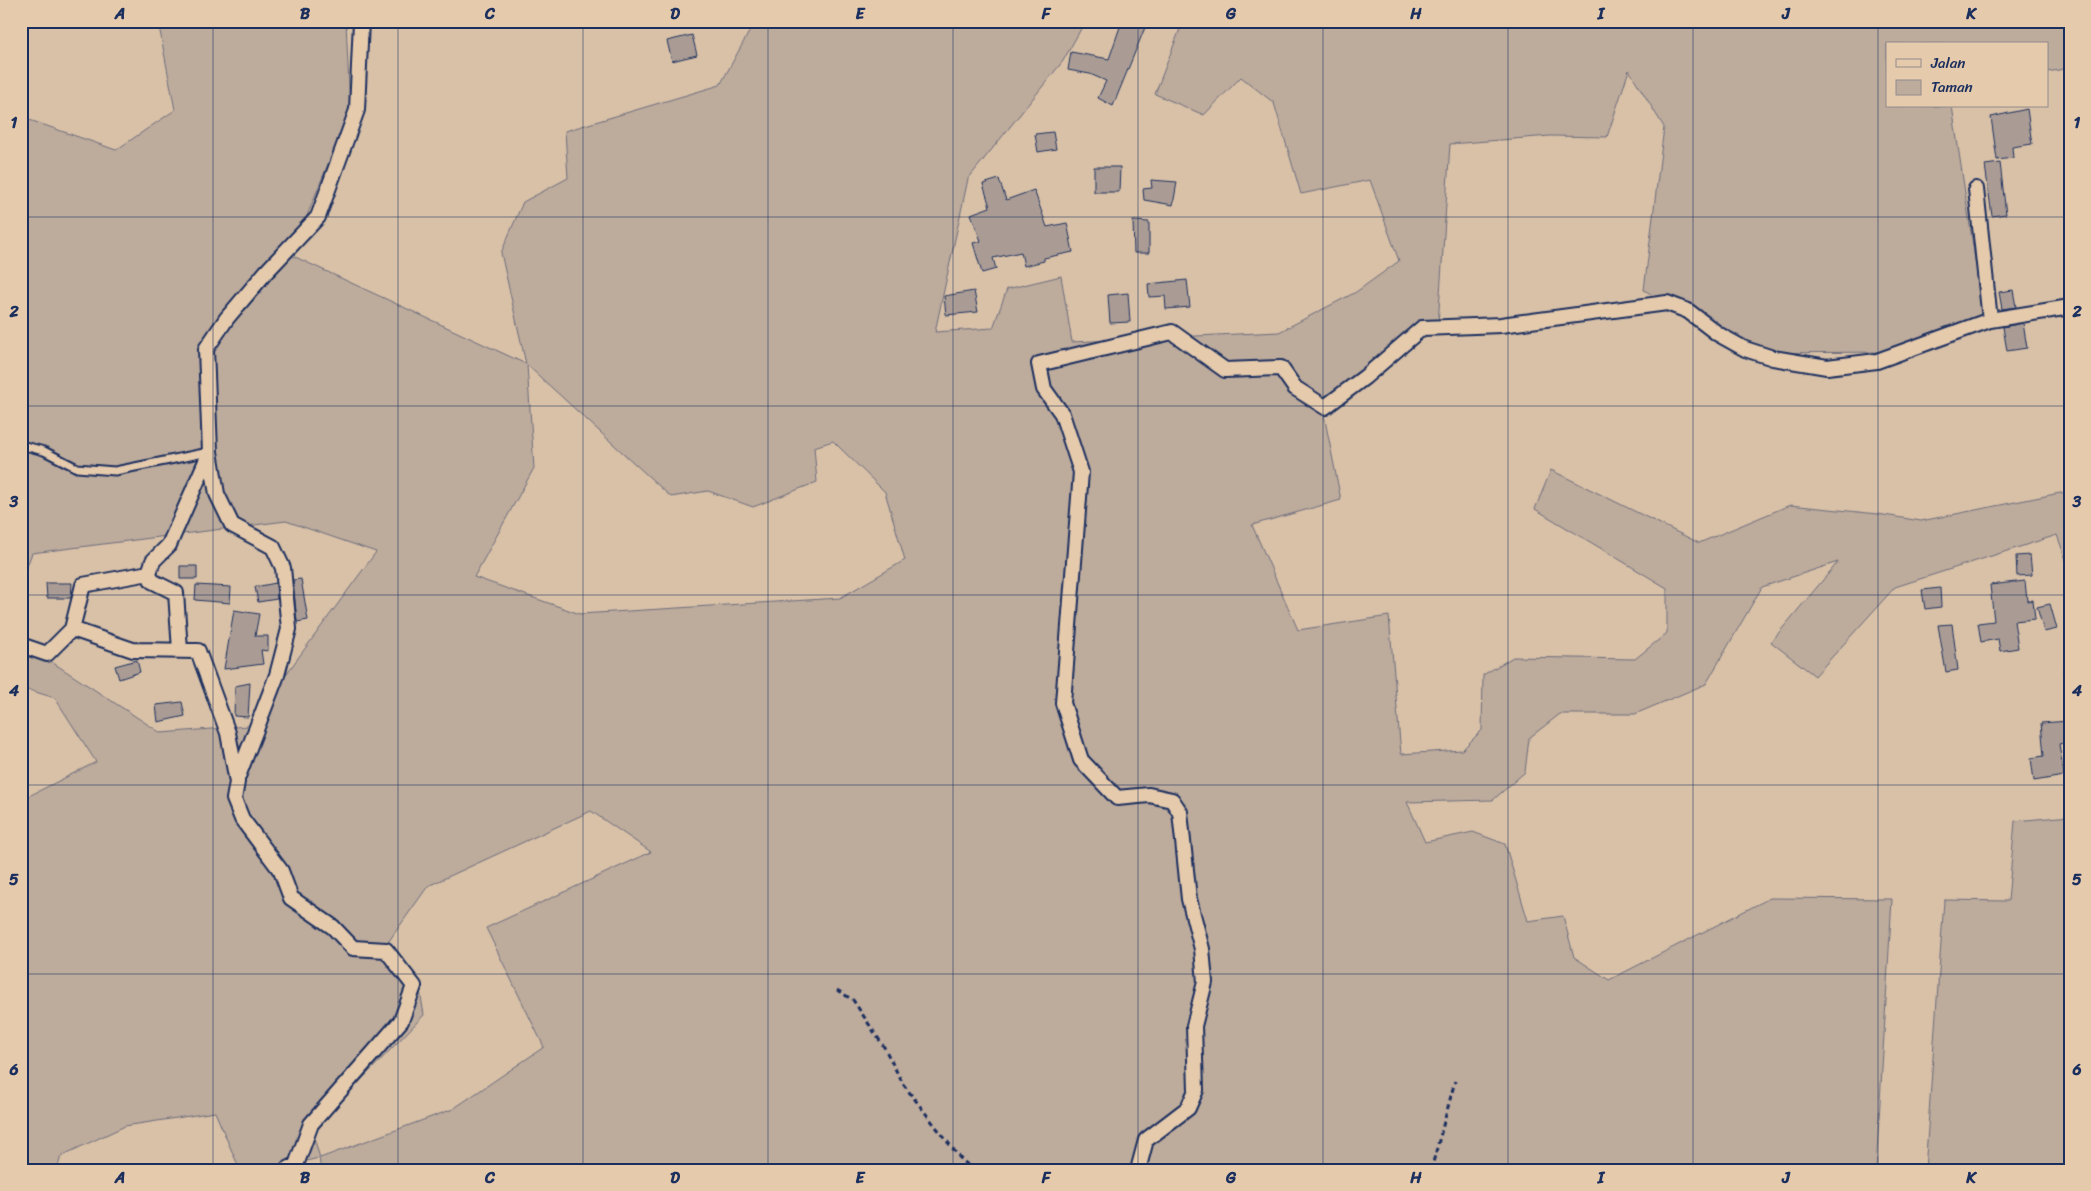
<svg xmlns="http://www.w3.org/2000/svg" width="2091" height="1191" viewBox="0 0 2091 1191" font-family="Sriracha,sans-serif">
<rect width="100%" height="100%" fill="#d9c1a7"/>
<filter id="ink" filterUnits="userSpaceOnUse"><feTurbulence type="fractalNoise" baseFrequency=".02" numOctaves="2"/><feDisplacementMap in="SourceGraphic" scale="10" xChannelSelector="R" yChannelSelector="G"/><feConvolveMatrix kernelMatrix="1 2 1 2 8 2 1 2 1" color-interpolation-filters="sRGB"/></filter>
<g filter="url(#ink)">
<!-- green -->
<path fill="#bdab9c" stroke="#6c6d7d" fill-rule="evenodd" d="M158,21h188l4,89 -59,145 235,109 -25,-111 22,-51 45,-24 -3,-47 155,-46 35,-64h326l1,6 -19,34 -95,118 -33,153 58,-4 14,-39 54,-13 11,66 207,-10 77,-40 43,-31 -29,-81 -69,14 -27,-91 -33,-26 -37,38 -49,-21 28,-73h887v47l-23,4v-28h-160v62h65l33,220 -89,26 -145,1 -107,-63 20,-163 -35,-57 -22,67 -57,-1 -100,8 -12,181 -114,90 17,85 -89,25 46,105 91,-14 12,138 61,-4 20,-20 1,-55 30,-18 122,2 32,-26v-45l-132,-79 16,-39 148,73 91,-38 88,9 43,7 139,-28 10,1v77l-13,-36 -162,52 -80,89 -44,-34 67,-80 -76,25 -56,97 -71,30h-75l-31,24 -4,34 -32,28 -86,2 18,40 48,-10 32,12 23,77 35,-5 11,41 35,23 161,-82 122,1 -16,271h-1555l-2,-12 -51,12h-28l-25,-58 -90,14 -64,30 -4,14h-36v-370l75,-38 -41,-64 -26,-8 -8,4v-52l140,91 87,-7 128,-174 -90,-31 -254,32 -11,29v-465l95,33 59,-40zM527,365l144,132 37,-6 45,16 64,-25 -3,-35 19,-6 52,51 20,68 -65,38 -260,16 -106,-37 60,-109zM591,811l60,41 -165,76 58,119 -91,62 -133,49 -8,-27 112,-116 -6,-37 -34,-30 44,-62z
M2070,644v55l-7,-28z
M2070,816v354h-145l19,-270 64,1 7,-80z"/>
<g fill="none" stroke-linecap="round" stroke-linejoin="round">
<!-- stream -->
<path stroke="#64677b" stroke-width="5" d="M21,922l4,22 -4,10"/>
</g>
<!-- building -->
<path fill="#aa9c95" stroke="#1b2f5e" d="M1122,21h14l10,4 -33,81 -15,-8 8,-17 -16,-7 -22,-4 3,-18 38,7z
M692,35l5,20 -25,6 -5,-20z
M2027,109l5,35 -20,3 1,11 -16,2 -6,-43z
M1053,132l3,17 -18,3 -3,-18z
M2000,163l6,51 -14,2 -7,-51z
M1094,167h26l-1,25h-25z
M999,179l7,21 28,-10 13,37 20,-4 6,29 -29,6v3l-20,5 -3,-14 -28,6 3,11 -14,4 -9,-30 8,-2 -10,-27 19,-7 -7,-23z
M1151,180l26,2 -4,23 -29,-5 -1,-11 9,-1z
M1133,221l16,1v31h-15z
M1187,280l3,27 -24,2 -1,-13 -16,1 -1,-13z
M2013,290l3,17 -14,2 -3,-17z
M974,291l4,21 -32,3 -2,-19z
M1128,293l2,29 -20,1 -2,-28z
M2023,323l4,25 -20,3 -4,-24z
M2030,555l2,20 -15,1 -1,-20z
M180,566h17v13h-17z
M301,579l7,41 -11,2 -4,-42z
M2025,581l2,20 6,-1 2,19 -21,2 4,27 -18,3 -2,-12 -17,3 -3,-19 16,-2 -4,-36z
M46,583h26l-1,15h-24z
M276,583l1,16 -19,3 -3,-15z
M196,585l35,2 -1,16 -35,-3z
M1940,588l1,19 -16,2 -3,-19z
M2050,604l7,25 -13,3 -7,-25z
M234,610l25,4 -4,22h13v15l-7,-1 2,14 -39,5z
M1952,624l6,46 -12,2 -8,-47z
M137,660l3,12 -21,7 -4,-13z
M250,683l-2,34 -14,-1 1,-30z
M182,702l3,14 -27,6 -2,-17z
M2070,721v21l-11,2 5,32 -30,5 -3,-23 13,-2 -3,-33z"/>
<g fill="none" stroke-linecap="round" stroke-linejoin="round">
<!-- lane casing -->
<g stroke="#1b2f5e" stroke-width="11">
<path id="lane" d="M21,445l23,6 33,17 38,3 94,-19"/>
</g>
<!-- street casing -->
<g stroke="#1b2f5e" stroke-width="18">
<path id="street" d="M1976,189l14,131
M210,452l7,42 15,31 41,22 10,21 6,61 -12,46 -40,104
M72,629l61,21 65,1 30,82 9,49 -3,17 8,20 39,52 10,27 42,29 20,21 33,2 28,36 -13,35 -90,103 -15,41 -10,5
M21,645l26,9 25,-25 11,-44 66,-12
M180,650l-4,-57 -24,-12 -3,-8 4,-12 16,-16 41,-93 -4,-103 21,-31 39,-46 52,-55 39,-107 4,-89
M1138,1170l8,-30 42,-32 8,-18 -2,-64 11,-44 -3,-33 -13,-50 -9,-87 -8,-12 -23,-5 -32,3 -36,-38 -18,-57 18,-231 -19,-58 -18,-25 -5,-25 133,-32 53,38 56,-2 14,20 30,19 40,-30 57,-49 79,-3 166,-22 21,8 30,23 27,15 28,9 54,9 50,-6 113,-41 80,-13"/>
</g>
<!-- path -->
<path stroke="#1b2f5e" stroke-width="3" stroke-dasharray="5 4" stroke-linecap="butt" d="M837,990l16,10 31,47 19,37 57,74 13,12
M1431,1170l24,-89"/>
<!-- lane -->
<use href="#lane" stroke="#e5caac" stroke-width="7"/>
<!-- street -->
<use href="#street" stroke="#e5caac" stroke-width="14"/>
</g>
</g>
<!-- grid -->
<path fill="none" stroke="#1b2f5e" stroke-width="1" stroke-opacity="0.55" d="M213,21v1149M398,21v1149M583,21v1149M768,21v1149M953,21v1149M1138,21v1149M1323,21v1149M1508,21v1149M1693,21v1149M1878,21v1149M21,217h2049M21,406h2049M21,595h2049M21,785h2049M21,974h2049"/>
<!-- margin -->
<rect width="2091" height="1191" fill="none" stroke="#e5caac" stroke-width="55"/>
<!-- legend -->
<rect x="1886" y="42" width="162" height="65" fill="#e5caac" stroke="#948c8d"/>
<rect x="1896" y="59" width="25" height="8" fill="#e5caac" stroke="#948c8d"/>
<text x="1931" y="68" font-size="15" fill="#1b2f5e">Jalan</text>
<rect x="1896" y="80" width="25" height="15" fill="#bdab9c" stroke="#948c8d"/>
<text x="1931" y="92" font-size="15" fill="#1b2f5e">Taman</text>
<rect x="28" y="28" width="2036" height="1136" fill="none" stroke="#1b2f5e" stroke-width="2"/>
<g font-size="16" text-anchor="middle" font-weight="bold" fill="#1b2f5e">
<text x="120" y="19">A</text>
<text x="305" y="19">B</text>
<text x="490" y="19">C</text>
<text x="675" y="19">D</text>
<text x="860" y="19">E</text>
<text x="1046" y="19">F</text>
<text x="1231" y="19">G</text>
<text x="1416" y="19">H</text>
<text x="1601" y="19">I</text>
<text x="1786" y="19">J</text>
<text x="1971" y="19">K</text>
<text x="14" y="128">1</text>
<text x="2077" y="128">1</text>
<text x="14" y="317">2</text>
<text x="2077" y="317">2</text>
<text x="14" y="507">3</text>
<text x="2077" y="507">3</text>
<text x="14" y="696">4</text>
<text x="2077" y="696">4</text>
<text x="14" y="885">5</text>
<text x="2077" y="885">5</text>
<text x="14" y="1075">6</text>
<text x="2077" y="1075">6</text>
<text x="120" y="1183">A</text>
<text x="305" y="1183">B</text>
<text x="490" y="1183">C</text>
<text x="675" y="1183">D</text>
<text x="860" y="1183">E</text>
<text x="1046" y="1183">F</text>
<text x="1231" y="1183">G</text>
<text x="1416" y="1183">H</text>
<text x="1601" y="1183">I</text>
<text x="1786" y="1183">J</text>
<text x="1971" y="1183">K</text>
</g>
</svg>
